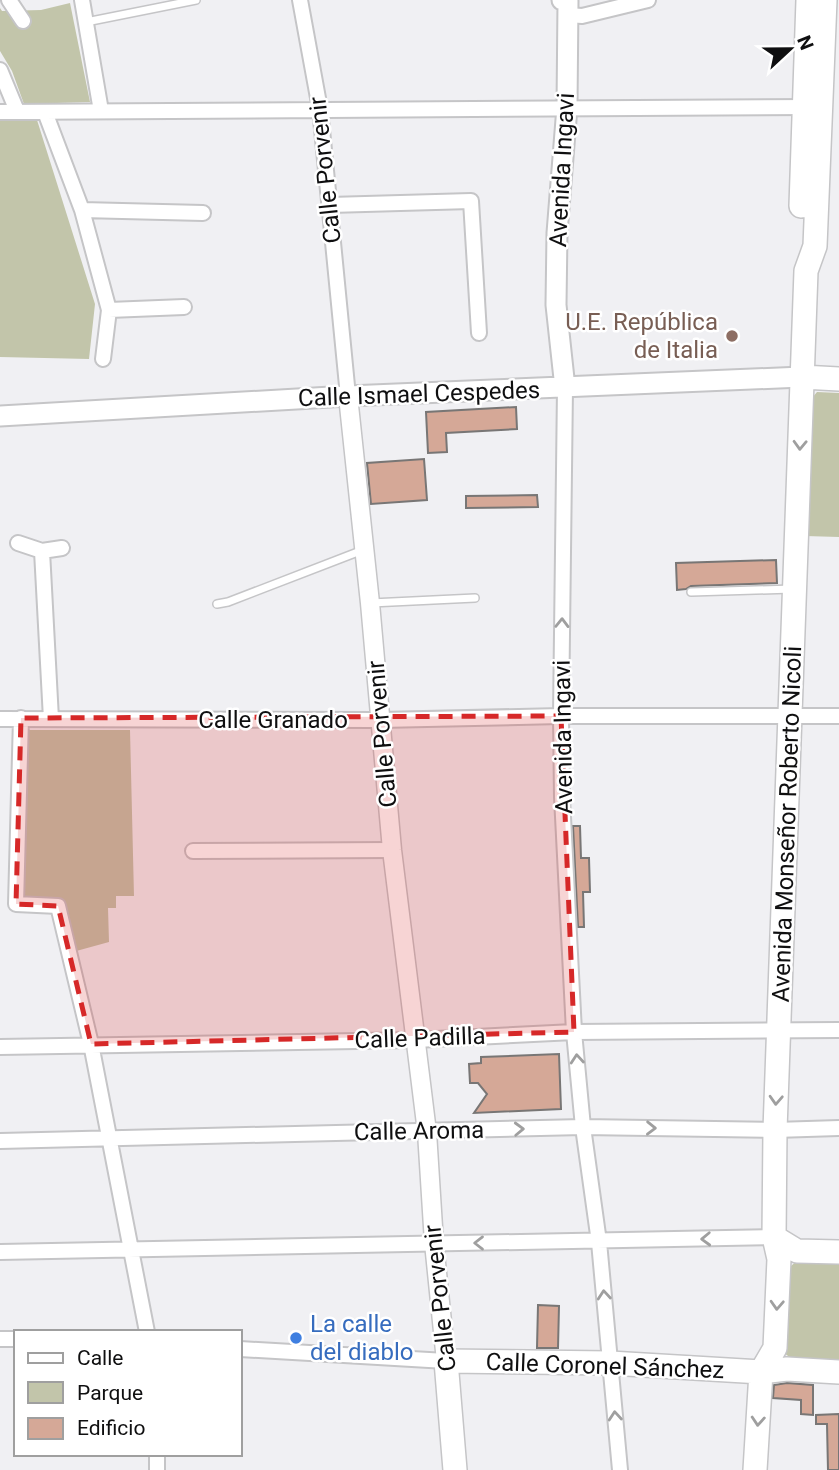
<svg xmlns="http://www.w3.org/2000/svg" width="839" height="1470" viewBox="0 0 839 1470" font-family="Roboto,sans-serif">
<rect width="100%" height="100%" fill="#f0f0f3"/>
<!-- green -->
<path fill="#c2c5aa" d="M70,3l20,99 -66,2 -12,-33 -12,-20v-43l2,3 39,-1z
M0,119l37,1 58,184 -6,55 -89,-2z
M817,392l22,1v144l-34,-1 7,-138z
M26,730h104l4,166h-18v12h-8l1,34 -40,11 -5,-53 -43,-2z
M799,1259l40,1v104l-44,-3 -11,-8 7,-87z"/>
<!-- building -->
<path fill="#d5a897" stroke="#787675" stroke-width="2" d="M516,407l1,22 -71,4 1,19 -19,1 -2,-41z
M424,459l3,41 -56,4 -4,-41z
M537,495l1,12 -72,1v-12z
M776,560l1,23 -86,3 -5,3 -9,1 -1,-27z
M573,826h7l1,32h8l1,34h-7l1,35h-6z
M559,1054l2,55 -87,4 13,-19 -9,-11h-8l-1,-19 12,-1v-6z
M538,1305l21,1 -1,42h-21z
M787,1383l26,2v30l-12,-1v-14l-28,-2 1,-13z
M839,1414v56h-11l-1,-46h-11v-9z"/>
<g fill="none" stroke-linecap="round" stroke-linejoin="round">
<!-- service casing -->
<g stroke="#c5c5c7" stroke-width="10">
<path id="service" d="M86,22l110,-22
M691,592l101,-3
M371,603l104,-5
M217,604l11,-2 135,-52"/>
</g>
<!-- minor casing -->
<g stroke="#c5c5c7" stroke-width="18">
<path id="minor" d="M9,0l14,21
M82,0l19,111
M300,0l20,109 28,287
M568,15l14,1 66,-16
M0,70l17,41
M0,112l811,-5
M45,112l37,98 27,100 -6,49
M330,205l141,-4 8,132
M82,210l121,3
M109,310l75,-3
M565,388l-4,328 1,81 12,235 9,95 16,115 21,228
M18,543l24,8 20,-3
M42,551l9,168
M21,718l-5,186 42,2 33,138 56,288
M0,719l380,1 181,-4h278
M193,851l199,-1
M0,1047l416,-7 158,-8 265,-2
M0,1141l583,-14 192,3 64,-2
M0,1252l774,-15
M0,1339h16
M240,1349l206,12
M157,1470v-16"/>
</g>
<!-- tertiary casing -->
<g stroke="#c5c5c7" stroke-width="21">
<path id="tertiary" d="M348,396l22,207 22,247 35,282 7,111 12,118"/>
</g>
<!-- secondary casing -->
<g stroke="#c5c5c7" stroke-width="23">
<path id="secondary" d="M562,0l6,1 -1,106 -10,126 -1,72 9,83
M0,416l348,-20 454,-19"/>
</g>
<!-- primary casing -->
<g stroke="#c5c5c7" stroke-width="26">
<path id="primary" d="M801,206l7,-206
M802,377l37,2
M774,1237l23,14 42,1
M455,1470l-9,-109 164,2 151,9 26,-3 52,3
M755,1470l6,-98 14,-24 4,-89 -5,-22 1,-107 31,-859 9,-25 10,-246"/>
</g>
<!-- service -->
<use href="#service" stroke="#fff" stroke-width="7"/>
<!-- minor -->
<use href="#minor" stroke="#fff" stroke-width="14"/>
<!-- tertiary -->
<use href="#tertiary" stroke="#fff" stroke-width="18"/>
<!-- secondary -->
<use href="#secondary" stroke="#fff" stroke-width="19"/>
<!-- primary -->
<use href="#primary" stroke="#fff" stroke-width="23"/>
</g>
<!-- one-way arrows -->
<defs><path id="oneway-chevron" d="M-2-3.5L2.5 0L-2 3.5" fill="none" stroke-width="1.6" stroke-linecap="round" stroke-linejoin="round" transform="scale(1.75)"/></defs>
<g stroke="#9f9f9f">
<use href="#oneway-chevron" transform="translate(800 445) rotate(92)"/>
<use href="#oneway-chevron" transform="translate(562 623) rotate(-89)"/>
<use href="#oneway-chevron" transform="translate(577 1059) rotate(-95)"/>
<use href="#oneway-chevron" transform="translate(776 1100) rotate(93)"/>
<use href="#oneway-chevron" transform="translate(651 1128) rotate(1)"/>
<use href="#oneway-chevron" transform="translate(519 1129) rotate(-2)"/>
<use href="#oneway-chevron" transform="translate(706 1239) rotate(178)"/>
<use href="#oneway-chevron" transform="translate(479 1243) rotate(180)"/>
<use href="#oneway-chevron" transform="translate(604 1295) rotate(-95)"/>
<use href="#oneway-chevron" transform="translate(777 1305) rotate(93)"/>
<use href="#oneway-chevron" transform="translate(615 1416) rotate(-95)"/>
<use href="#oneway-chevron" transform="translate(758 1421) rotate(94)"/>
</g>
<!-- marked area -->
<path fill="#d62828" fill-opacity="0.2" stroke="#d62828" stroke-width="5" stroke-dasharray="14 9" stroke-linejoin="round" d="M561,716l13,316 -483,12 -33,-138 -42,-2 5,-186z"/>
<!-- markers -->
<circle fill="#8d6e63" stroke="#fff" stroke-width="2.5" cx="732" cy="336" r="7"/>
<circle fill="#3f7fe0" stroke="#fff" stroke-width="2.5" cx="296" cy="1338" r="7"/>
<g text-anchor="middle" stroke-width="5" stroke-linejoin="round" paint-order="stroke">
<!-- street labels -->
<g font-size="24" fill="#0f0f10" stroke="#fff">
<text transform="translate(325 170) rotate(-96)" y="8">Calle Porvenir</text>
<text transform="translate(562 170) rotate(-87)" y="8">Avenida Ingavi</text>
<text transform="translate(419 394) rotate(-2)" y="8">Calle Ismael Cespedes</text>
<text x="273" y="728">Calle Granado</text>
<text transform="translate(382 734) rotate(-95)" y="8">Calle Porvenir</text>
<text transform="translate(563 737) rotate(-91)" y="8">Avenida Ingavi</text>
<text transform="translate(787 824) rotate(-88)" y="8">Avenida Monseñor Roberto Nicoli</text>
<text transform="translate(420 1038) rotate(-2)" y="8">Calle Padilla</text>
<text transform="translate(419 1131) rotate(-1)" y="8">Calle Aroma</text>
<text transform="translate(440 1298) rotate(-96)" y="8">Calle Porvenir</text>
<text transform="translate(605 1366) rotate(2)" y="8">Calle Coronel Sánchez</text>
</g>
<!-- education labels -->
<g font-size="24" fill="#785e54" stroke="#fff" text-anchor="end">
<text x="718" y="330">U.E. República<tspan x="718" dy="28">de Italia</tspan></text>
</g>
<!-- shop labels -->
<g font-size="24" fill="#366cbe" stroke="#fff" text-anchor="start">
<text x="310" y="1332">La calle<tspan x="310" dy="28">del diablo</tspan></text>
</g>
</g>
<!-- legend -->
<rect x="14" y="1330" width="228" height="126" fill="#ffffff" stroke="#9f9f9f" stroke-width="2"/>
<rect x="28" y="1353" width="35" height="10" fill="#ffffff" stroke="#9f9f9f" stroke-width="2"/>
<text x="77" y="1365" font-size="21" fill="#0f0f10">Calle</text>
<rect x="28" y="1382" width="35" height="21" fill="#c2c5aa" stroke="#9f9f9f" stroke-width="2"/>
<text x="77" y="1400" font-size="21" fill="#0f0f10">Parque</text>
<rect x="28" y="1418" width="35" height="21" fill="#d5a897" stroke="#9f9f9f" stroke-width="2"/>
<text x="77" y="1435" font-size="21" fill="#0f0f10">Edificio</text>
<!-- north arrow -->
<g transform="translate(790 49) rotate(68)" stroke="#ffffff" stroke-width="5" paint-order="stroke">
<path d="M0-5L12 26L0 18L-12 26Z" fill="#0f0f10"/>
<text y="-10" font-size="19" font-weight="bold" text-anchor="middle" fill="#0f0f10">N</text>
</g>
</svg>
